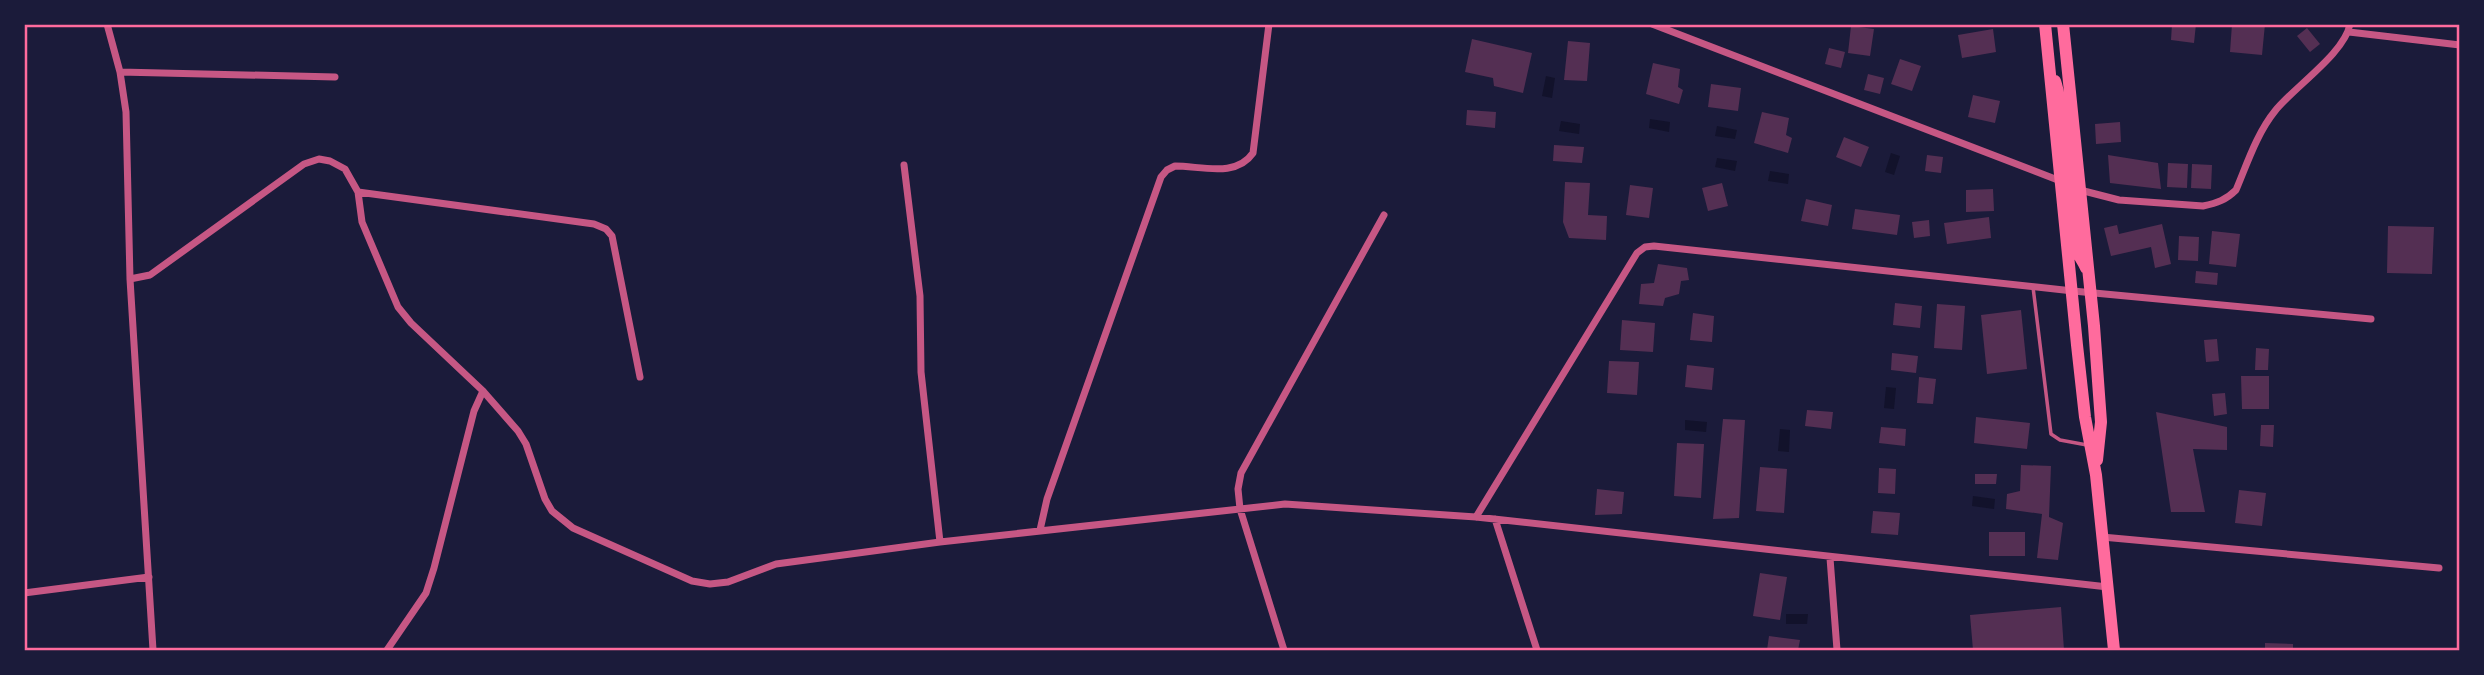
<svg xmlns="http://www.w3.org/2000/svg" width="2484" height="675" viewBox="0 0 2484 675" font-family="Signika,sans-serif">
<rect width="100%" height="100%" fill="#1b1b3a"/>
<!-- water -->
<path fill="#12122b" d="M1546,76l9,2 -3,20 -10,-2z
M1650,119l20,3 -1,10 -20,-4z
M1561,121l19,3 -1,10 -20,-3z
M1717,126l20,4 -2,9 -20,-3z
M1891,153l9,3 -6,19 -9,-3z
M1717,158l20,3 -2,10 -20,-4z
M1770,171l19,3 -1,10 -20,-3z
M1886,387l10,1 -2,21 -10,-1z
M1685,420l22,2 -1,10 -21,-2z
M1780,429l10,1 -1,22 -11,-1z
M1973,496l22,3 -1,10 -22,-3z
M1786,614h22l-1,10h-21z"/>
<!-- building -->
<path fill="#542f53" d="M2172,24h24l-2,19 -23,-3z
M2232,24h33l-3,31 -32,-3z
M1851,26l23,3 -4,27 -22,-3z
M2307,28l13,16 -10,8 -13,-16z
M1993,29l3,23 -34,6 -4,-23z
M1472,39l60,14 -9,40 -29,-7 -1,-8 -28,-6z
M1568,41l22,2 -3,38 -23,-1z
M1829,48l16,4 -4,16 -16,-4z
M1900,59l21,7 -9,25 -21,-7z
M1653,63l27,6 -2,18 5,3 -4,14 -33,-10z
M1868,74l16,4 -4,16 -16,-4z
M1711,84l30,4 -3,23 -30,-4z
M1973,95l27,6 -5,22 -27,-6z
M1467,110l29,2 -1,16 -29,-3z
M1762,112l27,6 -3,17 6,3 -4,15 -34,-10z
M2120,122l1,20 -25,2 -1,-20z
M1844,137l25,10 -8,20 -25,-10z
M1554,145l30,2 -2,16 -29,-2z
M1927,155l16,2 -2,16 -16,-2z
M2108,155l50,8 3,26 -51,-6z
M2168,163l20,1 -1,24 -20,-1z
M2192,164l20,1 -1,24 -20,-1z
M1565,182l25,1 -2,32 19,1 -1,24 -37,-2 -6,-16z
M1722,183l6,23 -20,5 -6,-23z
M1630,185l23,3 -4,30 -23,-3z
M1993,189l1,22 -28,1v-22z
M1806,199l26,6 -4,21 -27,-5z
M1855,209l45,6 -3,20 -45,-6z
M1989,217l2,21 -44,6 -3,-21z
M1929,220l1,16 -16,2 -2,-16z
M2162,224l9,40 -16,4 -4,-21 -40,9 -7,-28 13,-3 2,9z
M2388,226l46,1 -2,47 -45,-1z
M2212,231l28,3 -4,33 -27,-3z
M2179,236l20,1 -1,24 -20,-1z
M1658,264l29,4 2,12 -8,1 -2,13 -14,4 -2,8 -24,-2 2,-20 13,-1z
M2196,271l22,2 -1,12 -22,-2z
M1895,303l27,3 -2,22 -27,-3z
M1937,304l28,2 -3,44 -28,-2z
M2021,310l6,59 -40,5 -6,-59z
M1693,313l21,3 -2,26 -22,-2z
M1622,320l33,3 -2,29 -33,-2z
M2217,339l2,22 -13,1 -2,-22z
M2256,348l13,1 -1,21h-13z
M1892,353l26,3 -2,17 -25,-3z
M1609,361l30,1 -2,33 -30,-2z
M1687,365l27,3 -2,22 -27,-3z
M2241,376h28v33h-27z
M1919,377l17,2 -3,25 -16,-1z
M2225,393l2,21 -13,2 -2,-22z
M1807,410l26,2 -2,17 -26,-3z
M2156,412l71,15v23l-34,-1 12,63h-34z
M1976,417l54,6 -3,26 -53,-6z
M1723,419l22,1 -6,98 -26,1z
M2261,425h13l-1,22 -13,-1z
M1881,427l25,2 -1,17 -26,-3z
M1677,443l27,1 -3,54 -27,-2z
M2021,465l30,1 -2,51 14,6 -5,37 -21,-2 5,-44 -36,-5 1,-15 13,-3z
M1760,467l27,2 -3,44 -28,-2z
M1879,468l17,1 -1,25 -17,-1z
M1975,474h22l-1,10h-21z
M1597,489l27,3 -2,22 -27,1z
M2239,490l27,3 -4,33 -27,-3z
M1873,511l27,2 -2,22 -27,-2z
M1989,532h36v24h-36z
M1760,573l27,4 -7,43 -27,-4z
M2061,607l3,43h-91l-3,-35z
M1769,636l31,4 -2,10h-31z
M2265,643l28,1v6h-28z"/>
<g fill="none" stroke-linecap="round" stroke-linejoin="round">
<!-- service -->
<path stroke="#c65784" stroke-width="3.5" d="M2033,287l18,147 9,6 27,5"/>
<!-- minor -->
<path stroke="#c65784" stroke-width="7" d="M107,24l13,48 6,40 4,167 23,371
M1652,24l411,158
M2349,32l111,13
M120,72l215,5
M904,165l16,131 1,76 19,170
M2080,190l39,10 84,6c14,-3 23,-6 33,-16 11,-26 21,-57 39,-79 19,-24 70,-58 75,-87
M358,192l236,32 12,5 6,7 28,141
M130,279l20,-4 154,-111 15,-5 11,2 15,8 13,23 4,30 36,85 13,16 72,68 35,40 8,13 19,55 7,12 21,17 119,53 18,3 18,-2 48,-18 164,-22 345,-38 191,13 632,70
M1476,517l161,-264 8,-6 9,-1 419,45 298,28
M1495,519l42,131
M1040,530l7,-31 114,-322 6,-7 8,-4c26,0 61,12 78,-13l16,-129
M2102,537l337,31
M1830,558l7,92
M24,593l125,-16
M387,650l39,-57 8,-25 40,-157 9,-20
M1284,650l-44,-141 -2,-20 3,-16 143,-258"/>
<!-- primary -->
<path stroke="#ff6b9d" stroke-width="12" d="M2045,24l32,321 8,72 11,58 18,175
M2063,24l31,302 7,96 -4,38
M2055,81c11,31 3,83 23,107
M2061,182c21,13 10,50 17,71 2,5 6,10 8,15"/>
</g>
<!-- border -->
<rect width="2484" height="675" fill="none" stroke="#1b1b3a" stroke-width="52"/>
<rect x="26" y="26" width="2432" height="623" fill="none" stroke="#ff6b9d" stroke-width="2.5"/>
</svg>
